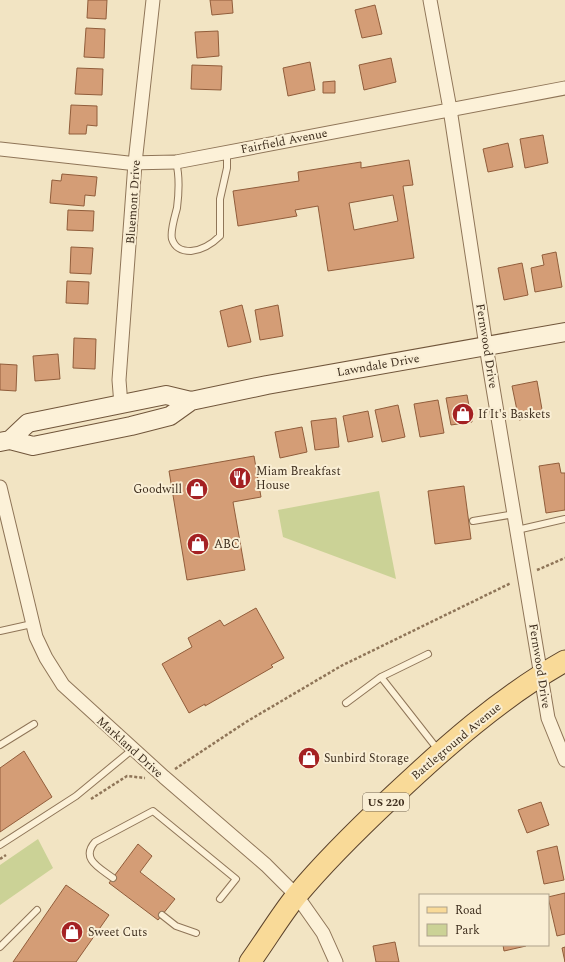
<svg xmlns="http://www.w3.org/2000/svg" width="565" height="962" viewBox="0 0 565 962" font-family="Spectral,serif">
<rect width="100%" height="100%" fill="#f2e4c3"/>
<!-- green -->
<path fill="#cbd296" d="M379,491l17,88 -113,-42 -5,-27z
M38,839l15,29 -53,37v-40z"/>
<!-- building -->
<path fill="#d49d76" stroke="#915d3b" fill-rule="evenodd" d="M88,0h19l-1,19 -19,-1z
M210,0h22l1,13 -21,2z
M375,5l7,29 -20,4 -7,-28z
M86,28l19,1 -1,29 -20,-1z
M218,31l1,25 -22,2 -2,-26z
M391,58l5,24 -32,8 -5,-25z
M310,62l5,28 -27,6 -5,-28z
M192,65l30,1 -1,24 -30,-1z
M77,68l26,1 -1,26 -27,-1z
M335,81v12h-12v-11z
M71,105l26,1v20l-10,-1 -1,9h-17z
M543,135l5,28 -23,5 -5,-29z
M508,143l5,24 -25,5 -5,-23z
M409,160l4,25 -10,1 11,72 -86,13 -10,-65 -23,4 2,6 -59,10 -5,-35 66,-10 -1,-9 63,-10v6zM393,195l5,26 -44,9 -5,-27z
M62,174l35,3 -2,19 -10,-1 -1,11 -34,-3 2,-23 9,1z
M68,210l26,1 -1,20 -26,-1z
M71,247l22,1 -2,26 -21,-1z
M556,252l6,35 -27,5 -4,-24 13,-3 -2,-10z
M522,263l6,32 -24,5 -6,-32z
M67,281l22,1 -1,22 -22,-1z
M242,305l9,37 -23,5 -8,-36z
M278,305l5,31 -23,4 -5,-30z
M74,338l22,1 -1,30 -22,-1z
M58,354l2,25 -25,2 -2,-25z
M0,364l17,1 -1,26 -16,-1z
M537,381l6,34 -24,5 -7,-34z
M467,395l5,27 -21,3 -5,-27z
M438,400l6,33 -24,4 -6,-33z
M398,405l7,32 -23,5 -7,-32z
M368,411l5,26 -25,5 -5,-26z
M336,418l3,29 -24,3 -4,-29z
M302,427l5,25 -27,6 -5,-26z
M254,456l7,41 -28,5 12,68 -58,10 -18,-109z
M559,463l2,10h4v37l-19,3 -7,-47z
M464,486l7,53 -36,5 -7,-53z
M256,608l28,50 -13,7 2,2 -68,39v-2l-16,9 -27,-49 30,-17 -4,-9 32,-18 4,6z
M24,751l28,46 -52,35v-64z
M541,802l8,23 -22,8 -9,-23z
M138,844l14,12 -12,16 35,27 -17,21 -49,-37z
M557,846l7,34 -20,4 -7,-33z
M66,885l43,30 -33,47h-63z
M565,893v41l-8,2 -9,-39z
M395,942l4,20h-23l-3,-16z
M503,945h22l1,1 -22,5z
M565,947v15l-3,-14z"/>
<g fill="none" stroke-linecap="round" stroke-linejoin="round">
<!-- lane casing -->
<g stroke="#8f7558" stroke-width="8">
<path id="lane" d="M176,162c4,15 3,30 1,46 -2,8 -7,23 -5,31 3,9 9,12 19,12 11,-1 21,-7 29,-15v-37l7,-31v-16
M473,521l42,-7
M517,530l48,-11
M0,631l32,-7
M428,654l-47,23 58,74
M346,703l35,-26
M0,745l34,-21
M0,845l76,-49 57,-47
M113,878c-13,-10 -33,-19 -18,-36l58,-31 83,68 -16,20
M162,915l14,11 20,7
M0,947l37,-37"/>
</g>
<!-- street casing -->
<g stroke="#8f7558" stroke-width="15">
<path id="street" d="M430,0l20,109 36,237 62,372 17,42
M0,149l128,14 48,-1 389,-74
M121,405l-2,-25 16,-217 18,-163
M0,487l36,150 10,21 17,27 101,92 102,88 31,31 26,37 13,29"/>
</g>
<!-- secondary casing -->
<g stroke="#71563b" stroke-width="20">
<path id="secondary" d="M10,440l18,-17 138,-28 25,6
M0,442l10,-2 23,6 98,-20 39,-10 21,-15 76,-16 298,-53"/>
</g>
<!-- primary casing -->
<g stroke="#5c432c" stroke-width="23">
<path id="primary" d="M250,962c16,-22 30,-46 47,-67 29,-35 62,-67 95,-98 53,-50 109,-100 173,-136"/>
</g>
<!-- path -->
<path stroke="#8f7558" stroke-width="2.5" stroke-dasharray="3 2" stroke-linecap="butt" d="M537,570l28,-12
M175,769l71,-47 95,-56 170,-83
M91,799l36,-23 18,2
M0,859l6,-4"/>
<!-- lane -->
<use href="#lane" stroke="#fcf1d8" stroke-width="6"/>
<!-- street -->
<use href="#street" stroke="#fcf1d8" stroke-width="13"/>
<!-- secondary -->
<use href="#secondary" stroke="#fcf1d8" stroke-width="18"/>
<!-- primary -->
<use href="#primary" stroke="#f9da98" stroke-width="21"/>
</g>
<!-- icons -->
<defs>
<g id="shop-disc" transform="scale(1.15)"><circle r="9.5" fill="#a42123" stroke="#f9eed4"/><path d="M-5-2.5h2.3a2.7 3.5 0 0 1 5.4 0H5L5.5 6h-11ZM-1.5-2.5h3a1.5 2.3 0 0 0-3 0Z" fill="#fff"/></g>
<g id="restaurant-disc" transform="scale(1.15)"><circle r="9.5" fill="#a42123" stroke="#f9eed4"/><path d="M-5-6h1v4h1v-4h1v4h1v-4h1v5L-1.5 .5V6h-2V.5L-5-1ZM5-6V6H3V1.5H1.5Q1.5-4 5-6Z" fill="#fff"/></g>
</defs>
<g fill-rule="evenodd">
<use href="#shop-disc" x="463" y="414"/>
<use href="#restaurant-disc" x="240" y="478"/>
<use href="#shop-disc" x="197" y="489"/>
<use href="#shop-disc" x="198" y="544"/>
<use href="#shop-disc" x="309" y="758"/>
<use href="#shop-disc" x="72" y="932"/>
</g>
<g text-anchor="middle" stroke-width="4" stroke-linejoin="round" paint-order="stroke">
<!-- shield labels -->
<rect fill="#f9eed4" stroke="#756754" stroke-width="1" x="363" y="793" width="46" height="18" rx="3"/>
<g font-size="11" font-weight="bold" fill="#3d2d1d">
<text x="386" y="806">US 220</text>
</g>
<!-- street labels -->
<g font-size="12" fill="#3d2d1d" stroke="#f9eed4">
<text transform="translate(284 141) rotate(-11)" y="4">Fairfield Avenue</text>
<text transform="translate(133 202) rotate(-86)" y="4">Bluemont Drive</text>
<text transform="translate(487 346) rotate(81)" y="4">Fernwood Drive</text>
<text transform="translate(378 365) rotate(-10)" y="4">Lawndale Drive</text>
<text transform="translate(540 666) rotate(81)" y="4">Fernwood Drive</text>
<text transform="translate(456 741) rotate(-40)" y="4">Battleground Avenue</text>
<text transform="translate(130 747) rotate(42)" y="4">Markland Drive</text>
</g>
<!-- poi labels -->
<g font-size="12" fill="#3d2d1d" stroke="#f9eed4" text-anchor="start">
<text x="478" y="418">If It's Baskets</text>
<text x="256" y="475">Miam Breakfast<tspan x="256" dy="14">House</tspan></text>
<text x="182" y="493" text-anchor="end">Goodwill</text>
<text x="214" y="548">ABC</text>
<text x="324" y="762">Sunbird Storage</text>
<text x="88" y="936">Sweet Cuts</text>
</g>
</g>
<!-- legend -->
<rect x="419" y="894" width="130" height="52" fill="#f9eed4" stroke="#aea18b"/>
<rect x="427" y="907" width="20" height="6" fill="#f9da98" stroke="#aea18b"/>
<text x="455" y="914" font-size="12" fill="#3d2d1d">Road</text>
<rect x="427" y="924" width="20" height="12" fill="#cbd296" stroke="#aea18b"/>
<text x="455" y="934" font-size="12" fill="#3d2d1d">Park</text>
</svg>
